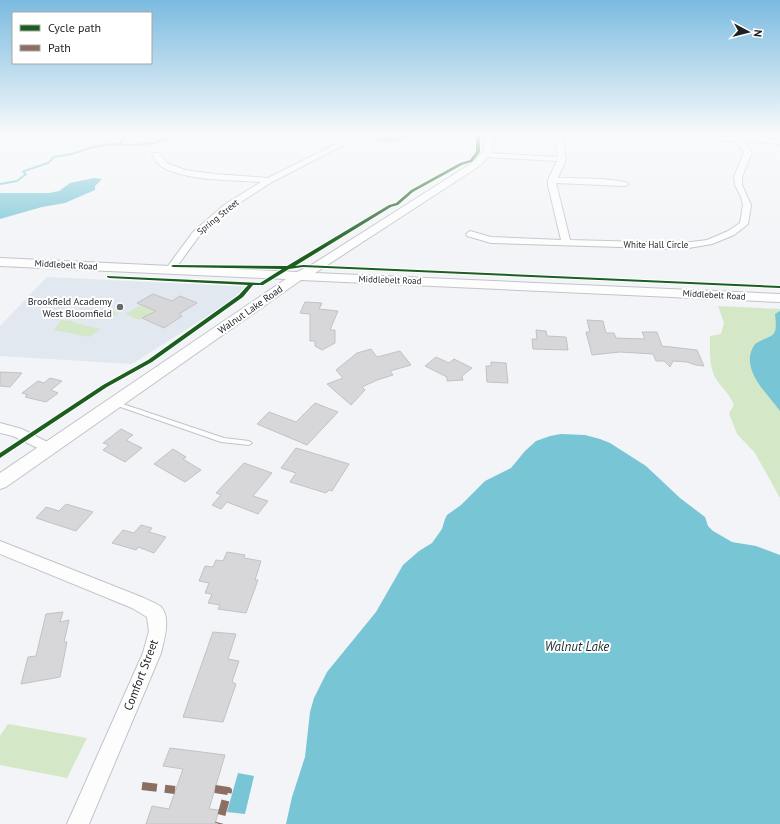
<svg xmlns="http://www.w3.org/2000/svg" width="780" height="824" viewBox="0 0 780 824" font-family="'PT Sans',sans-serif">
<rect width="100%" height="100%" fill="#f2f4f7"/>
<!-- built -->
<path fill="#e2e8f0" d="M47,277l206,10 -121,77 -132,-8v-30z"/>
<!-- green -->
<path fill="#d4e8c7" d="M141,305l15,6 -17,9 -14,-6z
M718,306l62,3v189l-25,-45 -18,-19 -8,-21 5,-8c-5,-13 -15,-19 -20,-30 -5,-12 -4,-26 -4,-39l11,-2 3,-11z
M97,311h17l4,3 -8,4 -12,2 -1,-4 -4,-1 -1,-1z
M61,320l11,1 3,2 26,6 -12,8 -35,-7z
M8,724l79,14 -20,40 -67,-13v-29z"/>
<!-- water -->
<path fill="#78c5d5" d="M373,134h46c-7,4 -12,4 -19,6 -11,3 -20,5 -30,-3z
M94,178l8,1 -7,7v4l-30,13 -23,4 -42,12v-26h49l10,-2 11,-8z
M780,311v100c-13,-18 -42,-43 -25,-67 18,-11 23,-4 20,-30z
M561,434l24,1 15,4 10,4 36,23 34,32 25,19 3,9 5,5 19,11 24,4 24,9v269h-494l6,-27 13,-40 5,-45 4,-14 13,-26 49,-60 27,-47 16,-14 13,-8 10,-14 3,-10 2,-4 14,-10 24,-24 26,-13 14,-17 11,-10 14,-5z
M238,773l16,3 -9,38 -18,-2z"/>
<g fill="none" stroke-linecap="round" stroke-linejoin="round">
<!-- stream -->
<path stroke="#78c5d5" stroke-width="2" d="M291,134h12
M311,134h19
M347,134l10,1
M366,137h8
M121,144v-4l10,-6
M0,184l17,-3 9,-7 -3,-2 1,-1 24,-8 6,-6 18,-3 21,-7 20,-3 22,1 18,-2 32,-9"/>
</g>
<!-- building -->
<path fill="#d7d7da" stroke="#c2c2c5" d="M153,294l19,7 8,-5 17,7 -18,11 3,2 -18,12 -22,-10 14,-7 -19,-8z
M305,302l17,1 -3,6 19,2 -8,19h5v13l-13,7 -7,-4v-5h-5v-27l-10,-1z
M587,320l16,1 3,12h8l2,5 29,1 -3,-7h15l5,14 35,4 7,16 -8,-1 -9,-3 -14,-1 -3,6 -6,-6h-8l-3,-7 -33,-2 -28,3 -6,-23h4z
M536,330l10,1 1,5 19,1 2,13 -35,-1 -1,-10h5z
M371,349l6,8 23,-6 11,14 -21,6 3,4 -16,5 -15,7 3,3 -14,15 -24,-21 16,-6 -7,-8 21,-17z
M436,357l13,6 5,-4 18,9 -10,8 1,4 -16,1v-4l-22,-11z
M491,362l15,1 2,20 -21,-1 -1,-16h5z
M0,372l22,1 -12,14 -10,-1z
M50,378l12,3 -11,9 7,3 -12,9 -21,-5 3,-2 -6,-2 16,-12 6,2z
M315,403l23,9 -31,33 -50,-21 12,-12 27,10z
M121,429l12,6 -7,5 16,8 -17,14 -22,-12 6,-5 -6,-2z
M296,448l53,16 -17,27 -3,-1 -3,3 -36,-11 6,-9 -15,-5z
M173,449l13,8 -3,2 18,11 -16,12 -31,-18z
M244,463l28,10 -19,23 15,5 -10,13 -31,-12 -6,7 -9,-4 9,-10 -5,-2z
M66,504l27,8 -17,19 -40,-13 10,-11 13,4z
M141,525l11,3 -3,4 17,5 -12,16 -16,-6 -2,3 -24,-7 11,-13 11,3z
M227,552l18,3 -1,3 17,3 -6,19h3l-12,33 -28,-4 2,-4 -12,-2 4,-9 -7,-1 4,-10 -10,-2 6,-15 8,1 3,-7 7,1z
M63,612l-3,10 9,-2 -5,22h3l-7,35 -39,7 7,-27 8,-1 10,-42z
M213,632l23,2 -8,25 11,2 -7,21 4,2 -13,38 -40,-5z
M170,748l55,7 -16,54 10,1 -4,14h-69l6,-18 17,3 14,-40 -20,-3z"/>
<g fill="none" stroke-linecap="round" stroke-linejoin="round">
<!-- service casing -->
<g stroke="#c2c4c7" stroke-width="2">
<path id="service" d="M114,401l110,37 25,3 3,2 -3,2 -28,-3 -109,-38 -1,-1z"/>
</g>
<!-- minor casing -->
<g stroke="#c2c4c7" stroke-width="2">
<path id="minor" d="M356,134h9l-93,48 -42,27 -31,27 -26,36h-6l-2,-2 28,-38 31,-27 37,-23c-27,-2 -76,-1 -99,-15 -4,-3 -7,-8 -10,-12l1,-2h6l8,10 18,7 29,4 54,4z
M559,134l198,3 23,3v4l-37,-3 9,11 -10,25v8l9,20 -3,19 -14,11 -22,9 -29,5 -192,-6 -24,-7 -1,-2 4,-3 21,6 70,3 -13,-55v-5l9,-19 -72,-4 -4,-2 4,-2 73,4 -3,-19zM562,138l174,3 8,11 -10,25 1,8 6,12 2,8 -3,18 -12,8 -21,9 -24,3 -113,-3 -14,-57 69,3 4,-2c-7,-6 -59,-6 -71,-6l8,-19z
M0,423l22,6 31,16 2,3 -2,3 -5,2 -35,-17 -13,-3z
M0,541l144,57c5,3 13,5 17,9 10,10 3,34 0,46l-72,171h-22l76,-171 6,-22 -2,-14 -15,-9 -132,-54z"/>
</g>
<!-- tertiary casing -->
<g stroke="#c2c4c7" stroke-width="2">
<path id="tertiary" d="M486,134h8l-2,16 -11,15 -166,108 465,21v8l-479,-22 -295,207 -6,2v-16l286,-194 -286,-13v-8l297,14 16,-8 162,-103 9,-11z"/>
</g>
<!-- service -->
<use href="#service" fill="#fdfdfe" fill-rule="evenodd"/>
<!-- minor -->
<use href="#minor" fill="#fdfdfe" fill-rule="evenodd"/>
<!-- tertiary -->
<use href="#tertiary" fill="#fdfdfe" fill-rule="evenodd"/>
<!-- quiet -->
<path stroke="#8d6e63" stroke-width="8" stroke-dasharray="15 8" stroke-linecap="butt" d="M142,786l33,4
M215,789l13,2 -9,33"/>
<!-- cycleway casing -->
<g stroke="#fff" stroke-width="2">
<path id="cycleway" d="M479,134h3l-2,3v15l-8,10 -10,3 -49,27 -15,13 -7,2 -96,59 8,-1 477,21v2l-477,-21 -14,2 -26,16h-10l-10,12 -91,65 -45,25 -107,71v-5l103,-68 45,-25 91,-65 9,-10 -139,-7 -2,-1v-1l153,7 22,-14 -109,-2 -2,-1 2,-1 114,1 102,-61 7,-2 15,-13 49,-27 10,-3 6,-8v-15z"/>
</g>
<!-- cycleway -->
<use href="#cycleway" fill="#1b5e20" fill-rule="evenodd"/>
</g>
<!-- sky -->
<linearGradient id="sky" x2="0" y2="1"><stop stop-color="#7bbbe0"/><stop offset="0.54" stop-color="#f9fafb"/><stop offset="1" stop-color="#f9fafb" stop-opacity="0"/></linearGradient>
<rect width="780" height="250" fill="url(#sky)"/>
<!-- markers -->
<circle fill="#686a6d" stroke="#fff" stroke-width="1.5" cx="120" cy="307" r="4"/>
<g text-anchor="middle" stroke-width="4" stroke-linejoin="round" paint-order="stroke">
<!-- far-street labels -->
<g font-size="9" fill="#1e2022" stroke="#fff">
<text transform="translate(218 217) rotate(-39)" y="3">Spring Street</text>
<text x="656" y="248">White Hall Circle</text>
<text transform="translate(66 265) rotate(3)" y="3">Middlebelt Road</text>
<text transform="translate(390 280) rotate(2)" y="3">Middlebelt Road</text>
<text transform="translate(714 295) rotate(3)" y="3">Middlebelt Road</text>
</g>
<!-- poi labels -->
<g font-size="10" fill="#1e2022" stroke="#fff" text-anchor="end">
<text x="112" y="305">Brookfield Academy<tspan x="112" dy="12">West Bloomfield</tspan></text>
</g>
<!-- street labels -->
<g font-size="10" fill="#1e2022" stroke="#fff">
<text transform="translate(250 309) rotate(-35)" y="4">Walnut Lake Road</text>
</g>
<!-- near-street labels -->
<g font-size="12" fill="#1e2022" stroke="#fff">
<text transform="translate(141 675) rotate(-69)" y="4">Comfort Street</text>
</g>
<!-- near-water labels -->
<g font-size="13" font-style="italic" fill="#1a2e32" stroke="#fff">
<text x="577" y="651">Walnut Lake</text>
</g>
</g>
<!-- legend -->
<rect x="12" y="12" width="140" height="52" fill="#ffffff" stroke="#a5a6a7"/>
<rect x="20" y="25" width="20" height="6" fill="#1b5e20" stroke="#a5a6a7"/>
<text x="48" y="32" font-size="12" fill="#1e2022">Cycle path</text>
<rect x="20" y="45" width="20" height="6" fill="#8d6e63" stroke="#a5a6a7"/>
<text x="48" y="52" font-size="12" fill="#1e2022">Path</text>
<!-- north arrow -->
<g transform="translate(748 32) rotate(97)" stroke="#ffffff" stroke-width="3" paint-order="stroke">
<path d="M0-3L7 15L0 10L-7 15Z" fill="#1e2022"/>
<text y="-6" font-size="11" font-weight="bold" text-anchor="middle" fill="#1e2022">N</text>
</g>
</svg>
